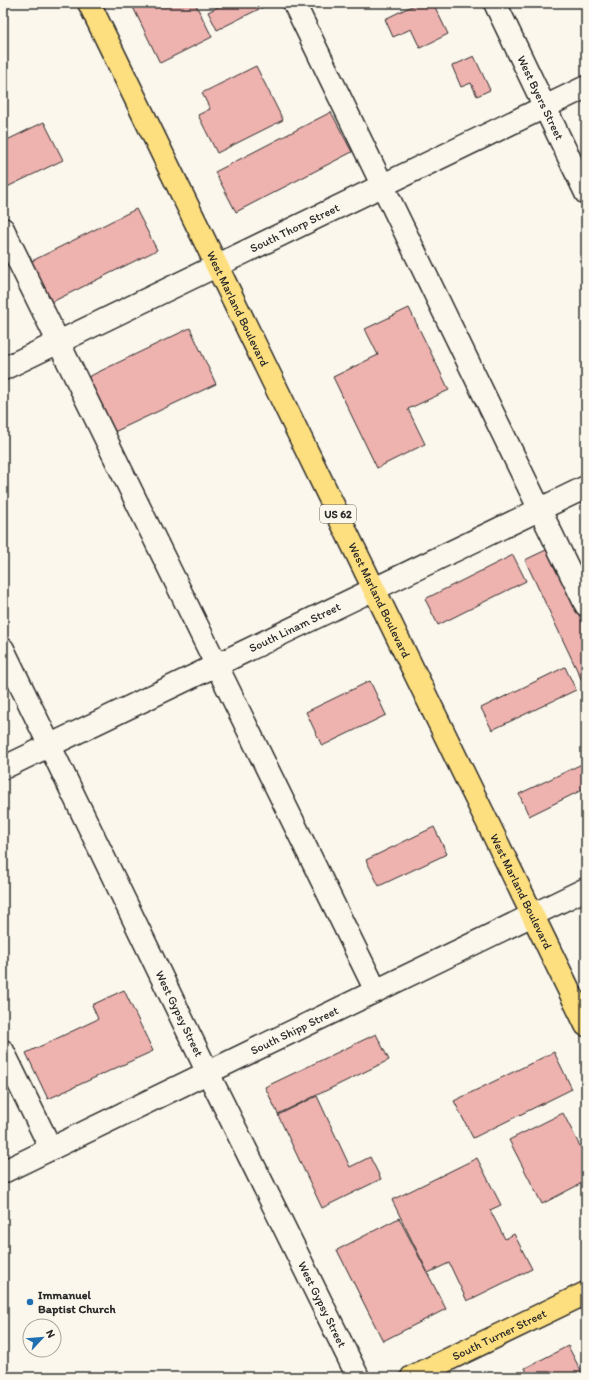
<svg xmlns="http://www.w3.org/2000/svg" width="589" height="1380" viewBox="0 0 589 1380" font-family="Itim,sans-serif">
<rect width="100%" height="100%" fill="#fbf7ec"/>
<filter id="ink" filterUnits="userSpaceOnUse"><feTurbulence type="fractalNoise" baseFrequency=".025" numOctaves="2"/><feDisplacementMap in="SourceGraphic" scale="8" xChannelSelector="R" yChannelSelector="G"/><feConvolveMatrix kernelMatrix="1 2 1 2 8 2 1 2 1" color-interpolation-filters="sRGB"/></filter>
<g filter="url(#ink)">
<!-- building -->
<path fill="#eeb2af" stroke="#2b2b2b" d="M131,3h64l17,34 -52,26z
M226,3h42l1,1 -52,26 -9,-18z
M418,3h15l15,31 -28,14 -9,-19 -18,8 -8,-18z
M474,56l16,34 -13,6 -6,-13 -10,4 -9,-21z
M256,66l27,54 -66,33 -19,-38 12,-6 -8,-16z
M331,112l21,40 -116,60 -21,-40z
M44,122l19,38 -60,29v-47z
M136,209l21,41 -107,53 -20,-41z
M409,308l40,82 -41,19 17,35 -48,24 -44,-91 45,-22 -13,-26z
M190,328l26,56 -104,49 -26,-55z
M548,549l38,81v59l-61,-129z
M513,555l13,26 -88,44 -13,-26z
M565,667l11,23 -84,40 -11,-22z
M370,681l16,34 -64,31 -16,-34z
M586,762v26l-57,28 -10,-22z
M434,827l13,27 -68,32 -13,-26z
M124,990l29,61 -105,48 -22,-46 72,-34 -6,-14z
M376,1034l13,26 -111,54 -13,-27z
M554,1052l18,37 -99,49 -19,-37z
M317,1096l33,71 20,-10 11,22 -59,29 -44,-93z
M563,1113l23,45v32l-4,-7 -40,21 -33,-64z
M477,1158l24,47 -11,5 15,29 9,-5 18,35 -65,32 -18,-38 -21,10 -36,-73z
M399,1218l47,91 -63,32 -46,-91z
M568,1346l16,31h-55l-4,-9z"/>
<g fill="none" stroke-linecap="round" stroke-linejoin="round">
<!-- minor casing -->
<g stroke="#2b2b2b" stroke-width="25">
<g id="minor">
<path d="M294,3l292,602"/>
<path id="s1" d="M495,3l91,190"/>
<path d="M3,229l373,762"/>
<path id="s2" d="M3,369l583,-282"/>
<path id="s3" d="M3,649l205,424 150,304"/>
<path id="s4" d="M3,768l583,-281"/>
<path d="M3,1051l48,98"/>
<path id="s5" d="M3,1172l583,-283"/>
</g>
</g>
<!-- major casing -->
<g stroke="#2b2b2b" stroke-width="25">
<g id="major">
<path id="s6" d="M412,1377l174,-84"/>
</g>
</g>
<!-- highway casing -->
<g stroke="#2b2b2b" stroke-width="25">
<g id="highway">
<path id="s7" d="M89,3l497,1022"/>
</g>
</g>
<!-- minor -->
<use href="#minor" stroke="#fbf7ec" stroke-width="22"/>
<!-- major -->
<use href="#major" stroke="#fddf80" stroke-width="22"/>
<!-- highway -->
<use href="#highway" stroke="#fddf80" stroke-width="22"/>
</g>
</g>
<!-- markers -->
<circle fill="#1f6fb2" stroke="#fbf7ec" stroke-width="1.5" cx="30" cy="1302" r="4"/>
<g text-anchor="middle" stroke-width="4" stroke-linejoin="round" paint-order="stroke">
<!-- shield labels -->
<rect fill="#fbf7ec" stroke="#696865" stroke-width="1" x="320" y="505" width="36" height="18" rx="3"/>
<g font-size="11" font-weight="bold" fill="#2b2b2b">
<text x="338" y="518">US 62</text>
</g>
<!-- street labels -->
<g font-size="12" fill="#2b2b2b" stroke="#fbf7ec">
<text dy="4" stroke="none"><textPath href="#s1" startOffset="105">West Byers Street</textPath></text>
<text dy="4" stroke="none"><textPath href="#s2" startOffset="324">South Thorp Street</textPath></text>
<text dy="4" stroke="none"><textPath href="#s7" startOffset="340">West Marland Boulevard</textPath></text>
<text dy="4" stroke="none"><textPath href="#s7" startOffset="664">West Marland Boulevard</textPath></text>
<text dy="4" stroke="none"><textPath href="#s4" startOffset="324">South Linam Street</textPath></text>
<text dy="4" stroke="none"><textPath href="#s7" startOffset="988">West Marland Boulevard</textPath></text>
<text dy="4" stroke="none"><textPath href="#s3" startOffset="405">West Gypsy Street</textPath></text>
<text dy="4" stroke="none"><textPath href="#s5" startOffset="324">South Shipp Street</textPath></text>
<text dy="4" stroke="none"><textPath href="#s3" startOffset="729">West Gypsy Street</textPath></text>
<text dy="4" stroke="none"><textPath href="#s6" startOffset="97">South Turner Street</textPath></text>
</g>
<!-- poi labels -->
<g font-size="12" font-weight="bold" fill="#2b2b2b" stroke="#fbf7ec" text-anchor="start">
<text x="38" y="1299">Immanuel<tspan x="38" dy="14">Baptist Church</tspan></text>
</g>
</g>
<!-- margin -->
<rect width="589" height="1380" fill="none" stroke="#fbf7ec" stroke-width="16"/>
<rect x="8" y="8" width="573" height="1364" fill="none" stroke="#2b2b2b" stroke-width="1.5" filter="url(#ink)"/>
<!-- north arrow -->
<g transform="translate(42 1338) rotate(64)"><circle r="19" fill="#fbf7ec" stroke="#a8a59f"/>
<path d="M0-3L7 15L0 10L-7 15Z" fill="#1f6fb2"/>
<text y="-6" font-size="11" font-weight="bold" text-anchor="middle" fill="#2b2b2b">N</text>
</g>
</svg>
